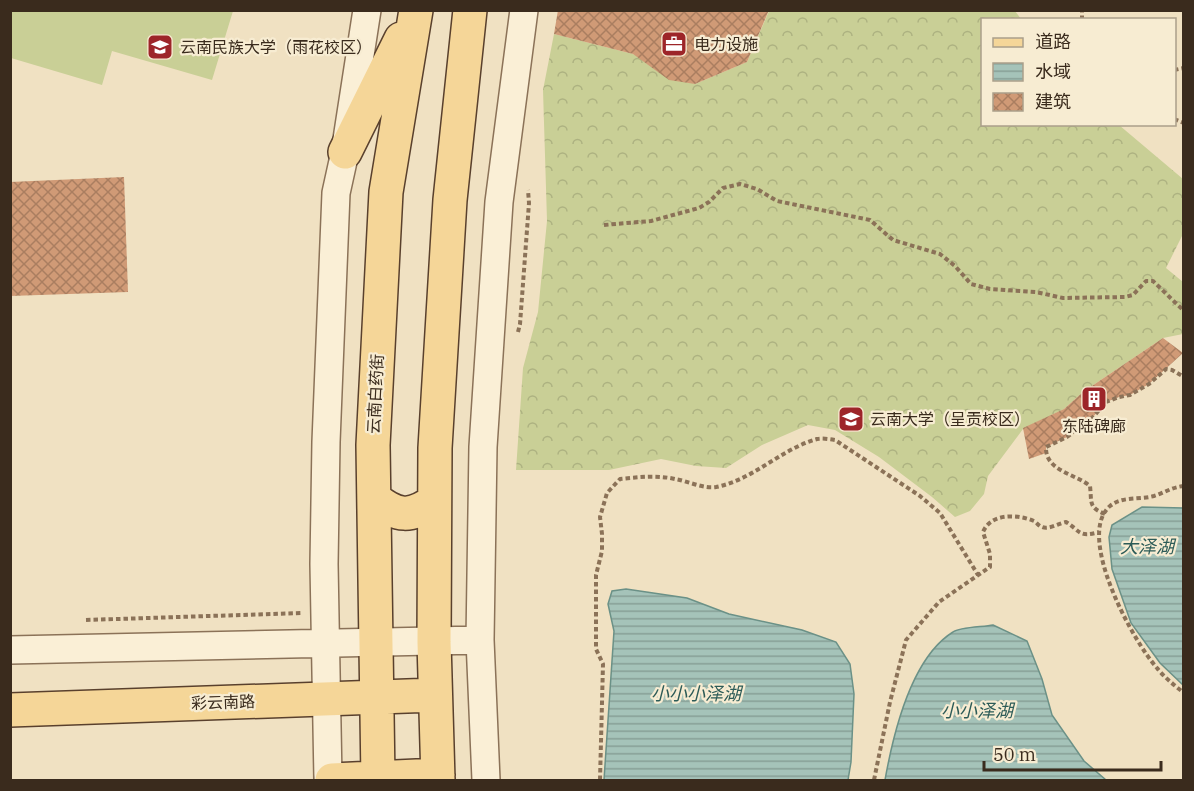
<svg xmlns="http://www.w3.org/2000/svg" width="1194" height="791" viewBox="0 0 1194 791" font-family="'IBM Plex Serif','Noto Sans SC',serif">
<defs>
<pattern id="forest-crowns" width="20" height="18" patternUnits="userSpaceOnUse" patternTransform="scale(1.5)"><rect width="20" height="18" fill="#c9cf96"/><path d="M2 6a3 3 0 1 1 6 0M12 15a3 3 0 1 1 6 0" fill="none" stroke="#adb281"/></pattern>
<pattern id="water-rules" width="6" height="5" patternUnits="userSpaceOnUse" patternTransform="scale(1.5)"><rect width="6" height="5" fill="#a5c3b9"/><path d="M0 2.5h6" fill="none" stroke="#879f96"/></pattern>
<pattern id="building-cross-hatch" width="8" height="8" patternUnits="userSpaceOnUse" patternTransform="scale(1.5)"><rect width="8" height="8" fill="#d09a76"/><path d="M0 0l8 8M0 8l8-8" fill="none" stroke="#aa7e60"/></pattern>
</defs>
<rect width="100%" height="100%" fill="#f0e1c2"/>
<!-- forest -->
<path fill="url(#forest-crowns)" d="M769,11h246l6,8 -39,1v104l137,1 64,54v55l-17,34 17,14v52l-20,4 -80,54 -19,17 -41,20 -35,47 -4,18 -14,17 -15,6 -23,-20 -53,-40 -44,-27 -27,-5 -46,20 -36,23 -30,-2 -35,-7 -52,11h-93l7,-102 15,-56 9,-91 -4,-131 11,-56 79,20 62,30 52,-22z"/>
<!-- pitch -->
<path fill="#c9cf96" d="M10,11l1,-1 222,1 -21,69 -100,-29 -10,34 -91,-27z"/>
<!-- water -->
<path fill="url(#water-rules)" stroke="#6b9187" stroke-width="1.5" d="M1142,507l41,1v177l-23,-22 -29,-40 -19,-54 -3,-32 3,-12z
M626,589l61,9 42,16 73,16 34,12 14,22 4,30 -3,68 -3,18h-244l10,-149 -6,-27 4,-13z
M993,625l34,16 15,38 10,36 32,46 22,19h-221c8,-45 26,-122 68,-148 7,-5 30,-5 40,-7z"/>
<!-- building -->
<path fill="url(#building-cross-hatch)" d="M558,10h211l-22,52 -52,22 -26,-4 -36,-26 -79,-20z
M124,177l4,115 -118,4v-114z
M1163,338l20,15 -34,31 -19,11 -11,2 -13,5 -13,15 -26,20 -21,10v6l-17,6 -6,-31 41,-19 19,-17z"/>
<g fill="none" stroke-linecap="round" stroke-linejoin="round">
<!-- street casing -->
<g stroke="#8b7258" stroke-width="30">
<path id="street" d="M10,650l470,-10
M328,780l-4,-216 2,-122 10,-249 9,-41 22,-142
M486,780l-6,-140 3,-193 16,-245 25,-192"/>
</g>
<!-- primary casing -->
<g stroke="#59402d" stroke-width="36">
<path id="primary" d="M345,152l56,-113
M375,499c22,18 36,19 59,2
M10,710l425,-15
M332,780l106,-5
M378,780l-5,-335 13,-253 30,-182
M438,780l-4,-138 1,-194 15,-248 20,-190"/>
</g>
<!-- path -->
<path stroke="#8b7258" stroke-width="4" stroke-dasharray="4.5 3" stroke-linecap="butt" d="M1082,20v-10
M1174,70l10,-2
M1174,119l10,4
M604,225l47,-4 48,-13 10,-6 14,-14 17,-4 17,5 20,12 93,19 23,20 47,14 15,12 16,18 19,5 46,3 27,6 62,-1 8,-2 13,-14h7l31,30
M518,332l2,-8 9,-121 -1,-13
M1184,486c-12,1 -20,7 -30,10 -15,4 -32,0 -44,10 -35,30 23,135 47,162 7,9 17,17 27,25
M1105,514c-17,-7 -13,-11 -15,-28 -14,-12 -45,-15 -44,-39l21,-10 26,-20 13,-15 13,-5 11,-2 19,-11 17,-15 6,1 12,7
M86,620l216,-7
M600,780l3,-116 -7,-15v-74l6,-24v-17l-2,-17 7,-24 13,-14c19,-2 37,-4 55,0 13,2 28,10 41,8 37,-7 65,-38 101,-48 5,-1 12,0 18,1l85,56 20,17 38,62
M874,780l16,-78 16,-62 33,-38 51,-35v-13l-7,-22c8,-19 34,-18 51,-11 3,2 5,5 8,6 7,3 17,-4 24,-5 15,9 12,16 33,10"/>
<!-- street -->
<use href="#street" stroke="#faefd6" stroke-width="27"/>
<!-- primary -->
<use href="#primary" stroke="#f5d698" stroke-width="33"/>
</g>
<!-- icons -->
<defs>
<g id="office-square" transform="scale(1.35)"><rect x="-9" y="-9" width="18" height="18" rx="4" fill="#9d2529" stroke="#f7ecd2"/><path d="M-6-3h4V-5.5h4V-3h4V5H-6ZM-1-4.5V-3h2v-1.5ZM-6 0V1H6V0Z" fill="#fff"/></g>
<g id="university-square" transform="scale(1.35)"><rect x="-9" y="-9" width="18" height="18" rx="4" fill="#9d2529" stroke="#f7ecd2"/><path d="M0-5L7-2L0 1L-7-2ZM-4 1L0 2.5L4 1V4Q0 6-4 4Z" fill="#fff"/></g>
<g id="building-square" transform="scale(1.35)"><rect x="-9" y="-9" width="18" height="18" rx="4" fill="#9d2529" stroke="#f7ecd2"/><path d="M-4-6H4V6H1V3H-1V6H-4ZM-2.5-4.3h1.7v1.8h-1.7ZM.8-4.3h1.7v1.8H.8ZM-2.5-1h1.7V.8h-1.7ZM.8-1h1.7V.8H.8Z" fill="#fff"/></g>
</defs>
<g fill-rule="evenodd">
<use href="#office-square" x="674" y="44"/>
<use href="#university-square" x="160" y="47"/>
<use href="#building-square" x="1094" y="399"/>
<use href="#university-square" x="851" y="419"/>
</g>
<g text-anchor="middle" stroke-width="4.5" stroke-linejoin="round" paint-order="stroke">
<!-- poi labels -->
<g font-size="16" fill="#3a2b1d" stroke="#f7ecd2" text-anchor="start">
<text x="694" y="50">电力设施</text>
<text x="180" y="53">云南民族大学（雨花校区）</text>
<text x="870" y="425">云南大学（呈贡校区）</text>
<text x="1094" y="432" text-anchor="middle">东陆碑廊</text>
</g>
<!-- street labels -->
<g font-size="16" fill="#3a2b1d" stroke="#f7ecd2">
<text transform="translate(375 394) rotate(-87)" y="6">云南白药街</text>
<text transform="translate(223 702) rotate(-2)" y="6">彩云南路</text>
</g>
<!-- water labels -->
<g font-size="18" font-style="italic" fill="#2c5b57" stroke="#f7ecd2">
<text x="1147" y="553">大泽湖</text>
<text x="696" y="700">小小小泽湖</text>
<text x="977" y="717">小小泽湖</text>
</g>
</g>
<!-- border -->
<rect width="1194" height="791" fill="none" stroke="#3a2b1d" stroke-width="24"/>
<!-- legend -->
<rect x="981" y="18" width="195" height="108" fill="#f7ecd2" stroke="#ab9f8a" stroke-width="1.5"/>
<rect x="993" y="38" width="30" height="9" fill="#f5d698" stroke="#ab9f8a" stroke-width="1.5"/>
<text x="1035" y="48" font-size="18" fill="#3a2b1d">道路</text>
<rect x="993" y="63" width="30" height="18" fill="url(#water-rules)" stroke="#ab9f8a" stroke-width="1.5"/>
<text x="1035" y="78" font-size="18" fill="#3a2b1d">水域</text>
<rect x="993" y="93" width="30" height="18" fill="url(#building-cross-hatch)" stroke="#ab9f8a" stroke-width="1.5"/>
<text x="1035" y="108" font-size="18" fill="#3a2b1d">建筑</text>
<!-- scale -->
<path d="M984 761v9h177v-9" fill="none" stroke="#3a2b1d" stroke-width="3"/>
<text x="993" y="761" font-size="18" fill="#3a2b1d" stroke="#f7ecd2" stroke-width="4.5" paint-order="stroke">50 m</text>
</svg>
